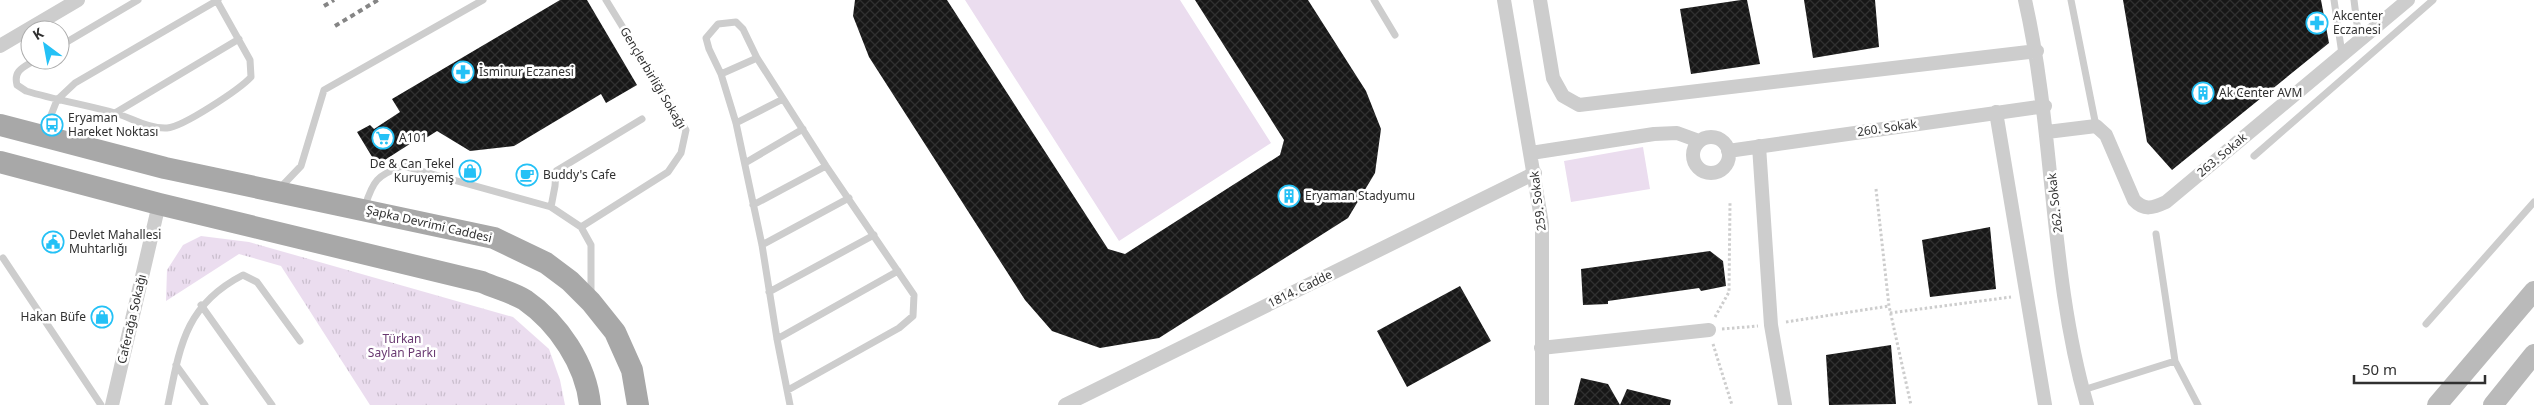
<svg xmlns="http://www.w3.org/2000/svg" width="2534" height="405" viewBox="0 0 2534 405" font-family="'Noto Sans',sans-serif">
<defs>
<pattern id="park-tufts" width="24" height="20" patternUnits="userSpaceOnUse" patternTransform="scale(1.25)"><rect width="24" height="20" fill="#ebddef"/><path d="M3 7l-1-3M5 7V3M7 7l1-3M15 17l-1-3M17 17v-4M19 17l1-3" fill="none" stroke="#cabecd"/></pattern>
<pattern id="building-cross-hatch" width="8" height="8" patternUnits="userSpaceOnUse" patternTransform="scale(1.25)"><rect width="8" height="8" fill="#171717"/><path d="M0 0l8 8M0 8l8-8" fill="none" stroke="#303030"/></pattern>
</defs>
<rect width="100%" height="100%" fill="#fff"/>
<!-- park -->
<path fill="url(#park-tufts)" d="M201,236l48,6 264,75 36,32 11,31 5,25h-195l-89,-139 -42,-12 -73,47 1,-31 16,-25z"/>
<!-- pitch -->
<path fill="#ebddef" d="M965,0h215l91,143 -152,98z
M1643,147l7,42 -79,13 -7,-41z"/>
<!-- building -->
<path fill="url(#building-cross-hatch)" d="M560,0h27l50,85 -31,18 -5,-9 -87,52 -44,5 -33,-20 -19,12 -2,-3 -39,25 -20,-33 13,-7 4,4 26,-17 -8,-13z
M855,0h92l161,249 17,5 155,-99 4,-15 -89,-140h113l58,91 15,38 -6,44 -27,45 -189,120 -59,10 -48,-17 -27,-31 -156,-243 -16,-41z
M1741,0h6l13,64 -69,10 -11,-65z
M1804,0h71l4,47 -66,11z
M2123,0h198l8,43 -157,127 -25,-28z
M1990,227l6,62 -66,8 -8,-57z
M1710,251l13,10 3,25 -25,5 -2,-3 -91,13v3l-25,1 -2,-36z
M1460,286l31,55 -84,46 -30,-56z
M1891,345l5,59 -67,1 -3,-50z
M1581,378l27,6 12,21h-46z
M1627,389l44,11 -1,5h-50z"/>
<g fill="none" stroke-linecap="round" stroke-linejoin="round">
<!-- path -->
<path stroke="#cdcdcd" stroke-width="3" stroke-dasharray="2.5 2.5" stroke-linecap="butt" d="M1876,189l13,117 22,99
M1890,313l121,-16
M1715,317l14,-25 1,-89
M1786,322l103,-16
M1722,329l36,-3
M1713,344l19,61"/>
<!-- service -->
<path stroke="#cdcdcd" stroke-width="7" d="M1374,0l21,35
M2071,0l25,126
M2334,0l8,54
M2354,0l5,40
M60,46l78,-46
M35,60c-11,7 -22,10 -18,25l9,6c30,9 60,14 89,22 17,5 34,16 52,15 16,-1 73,-39 84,-51l-1,-17 -33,-59
M721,74l36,-16
M115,113l124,-74
M736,123l47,-24
M44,133l13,-33 18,-17 143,-83
M2254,156l179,-156
M745,163l58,-34
M280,188l21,-22 23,-76 159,-90
M753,205l73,-39
M365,206c8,-25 12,-31 38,-40l148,41 30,20 10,18v49
M551,207l4,-21 1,-15 86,-52
M581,227l87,-55 13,-19 5,-23 -80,-130
M2156,234l19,127 23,44
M762,245l87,-47
M3,258l98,147
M769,292l105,-57
M201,305l71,100
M2426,324l108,-122
M777,339l121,-68
M176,365l29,40
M788,390l111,-62 14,-12 1,-21 -88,-129 -69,-108 -14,-29 -7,-7 -18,2 -12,14 3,11 12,25 15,49 26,122 15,94 13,66
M2083,390l92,-29
M168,405c12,-59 17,-100 75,-130l14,7 43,59"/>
<!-- minor -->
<path stroke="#cdcdcd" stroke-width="14" d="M1504,0l38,224v181
M1540,0l13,78 10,18 16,9 458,-54
M2025,0c30,133 24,273 62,405
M0,46l78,-46
M1996,112l49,293
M2047,132l49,-6 10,9 28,65c10,11 19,8 32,2l242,-202
M1693 155a18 18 0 1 1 36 0a18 18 0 1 1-36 0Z
M1759,146l12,179 14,80
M1728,151l317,-45
M1531,153l123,-19 23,-1 22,8
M1541,348l168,-18
M112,405l47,-201
M1065,405l470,-232"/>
<!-- secondary -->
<path stroke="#bababa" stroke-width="20" d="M2437,405l97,-114
M2493,405l41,-51"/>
<!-- primary -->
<path stroke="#a8a8a8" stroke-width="22" d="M0,125l165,43 329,70 52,25 24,18 21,21 24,30 17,38 6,35
M0,162l159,42 323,78c13,6 30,10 43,18 33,23 61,64 65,105"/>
<!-- rail -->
<path stroke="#858585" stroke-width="4" stroke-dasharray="5 4" stroke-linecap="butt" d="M324,6l10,-6
M335,26l43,-26"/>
</g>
<!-- icons -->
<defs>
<g id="pharmacy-ring" transform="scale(1.125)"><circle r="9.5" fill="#fff" stroke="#24c1f6" stroke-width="1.5"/><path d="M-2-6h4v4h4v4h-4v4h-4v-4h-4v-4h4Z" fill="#24c1f6"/></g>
<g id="building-ring" transform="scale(1.125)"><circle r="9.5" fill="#fff" stroke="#24c1f6" stroke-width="1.5"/><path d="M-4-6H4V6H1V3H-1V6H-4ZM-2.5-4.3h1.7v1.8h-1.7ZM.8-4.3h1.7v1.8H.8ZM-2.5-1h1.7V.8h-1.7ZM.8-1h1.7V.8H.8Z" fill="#24c1f6"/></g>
<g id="bus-ring" transform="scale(1.125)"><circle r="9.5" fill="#fff" stroke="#24c1f6" stroke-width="1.5"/><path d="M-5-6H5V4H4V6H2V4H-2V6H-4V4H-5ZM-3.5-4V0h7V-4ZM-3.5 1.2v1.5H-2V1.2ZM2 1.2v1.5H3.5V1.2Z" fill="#24c1f6"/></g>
<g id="supermarket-ring" transform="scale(1.125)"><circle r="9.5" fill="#fff" stroke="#24c1f6" stroke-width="1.5"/><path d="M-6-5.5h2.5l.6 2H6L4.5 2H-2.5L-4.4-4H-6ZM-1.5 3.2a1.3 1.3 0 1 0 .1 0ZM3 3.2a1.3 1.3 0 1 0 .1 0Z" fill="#24c1f6"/></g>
<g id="shop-ring" transform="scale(1.125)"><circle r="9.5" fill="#fff" stroke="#24c1f6" stroke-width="1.5"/><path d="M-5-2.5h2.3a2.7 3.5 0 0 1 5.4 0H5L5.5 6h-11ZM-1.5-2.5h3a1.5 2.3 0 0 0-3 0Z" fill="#24c1f6"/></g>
<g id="cafe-ring" transform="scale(1.125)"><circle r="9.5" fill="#fff" stroke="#24c1f6" stroke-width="1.5"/><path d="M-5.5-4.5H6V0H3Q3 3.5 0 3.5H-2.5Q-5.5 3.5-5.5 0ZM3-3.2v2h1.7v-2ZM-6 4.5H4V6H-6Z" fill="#24c1f6"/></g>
<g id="civic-ring" transform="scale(1.125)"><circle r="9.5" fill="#fff" stroke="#24c1f6" stroke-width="1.5"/><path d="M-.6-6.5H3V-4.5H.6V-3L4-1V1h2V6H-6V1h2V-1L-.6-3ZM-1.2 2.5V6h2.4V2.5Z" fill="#24c1f6"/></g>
</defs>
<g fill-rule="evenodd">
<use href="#pharmacy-ring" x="2317" y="23"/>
<use href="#pharmacy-ring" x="463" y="72"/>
<use href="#building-ring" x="2203" y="93"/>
<use href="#bus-ring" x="52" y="125"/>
<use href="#supermarket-ring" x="383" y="138"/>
<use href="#shop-ring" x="470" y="171"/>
<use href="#cafe-ring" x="527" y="175"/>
<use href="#building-ring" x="1289" y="196"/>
<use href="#civic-ring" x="53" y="242"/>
<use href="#shop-ring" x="102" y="317"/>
</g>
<g text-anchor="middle" stroke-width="5" stroke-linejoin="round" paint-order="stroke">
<!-- poi labels -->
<g font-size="12" fill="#303030" stroke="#fff" text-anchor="start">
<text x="2333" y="20">Akcenter<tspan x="2333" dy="14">Eczanesi</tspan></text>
<text x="479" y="76">İsminur Eczanesi</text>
<text x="2219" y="97">Ak Center AVM</text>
<text x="68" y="122">Eryaman<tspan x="68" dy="14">Hareket Noktası</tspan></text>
<text x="399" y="142">A101</text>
<text x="454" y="168" text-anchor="end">De &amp; Can Tekel<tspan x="454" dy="14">Kuruyemiş</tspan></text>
<text x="543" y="179">Buddy's Cafe</text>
<text x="1305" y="200">Eryaman Stadyumu</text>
<text x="69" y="239">Devlet Mahallesi<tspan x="69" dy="14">Muhtarlığı</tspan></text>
<text x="86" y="321" text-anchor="end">Hakan Büfe</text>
</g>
<!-- street labels -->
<g font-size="12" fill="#303030" stroke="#fff">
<text transform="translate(653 78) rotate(59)" y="4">Gençlerbirliği Sokağı</text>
<text transform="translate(1887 128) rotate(-8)" y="4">260. Sokak</text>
<text transform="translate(2222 155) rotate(-40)" y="4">263. Sokak</text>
<text transform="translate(1538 201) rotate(-97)" y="4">259. Sokak</text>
<text transform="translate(2055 203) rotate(-96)" y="4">262. Sokak</text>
<text transform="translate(429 224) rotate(13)" y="4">Şapka Devrimi Caddesi</text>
<text transform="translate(1300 289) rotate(-26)" y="4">1814. Cadde</text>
<text transform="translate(132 319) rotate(-77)" y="4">Caferağa Sokağı</text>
</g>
<!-- park labels -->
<g font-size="12" fill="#693971" stroke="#fff">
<text x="402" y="343">Türkan<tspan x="402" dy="14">Saylan Parkı</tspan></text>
</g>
</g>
<!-- north arrow -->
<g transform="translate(45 45) rotate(328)"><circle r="24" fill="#ffffff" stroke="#acacac"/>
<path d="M0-4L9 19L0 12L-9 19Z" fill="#24c1f6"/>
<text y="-8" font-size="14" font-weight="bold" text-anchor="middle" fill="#303030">K</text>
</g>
<!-- scale -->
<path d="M2354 375v8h131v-8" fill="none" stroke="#303030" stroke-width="2.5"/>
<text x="2362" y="375" font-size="15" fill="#303030" stroke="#ffffff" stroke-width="4" paint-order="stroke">50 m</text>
</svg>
